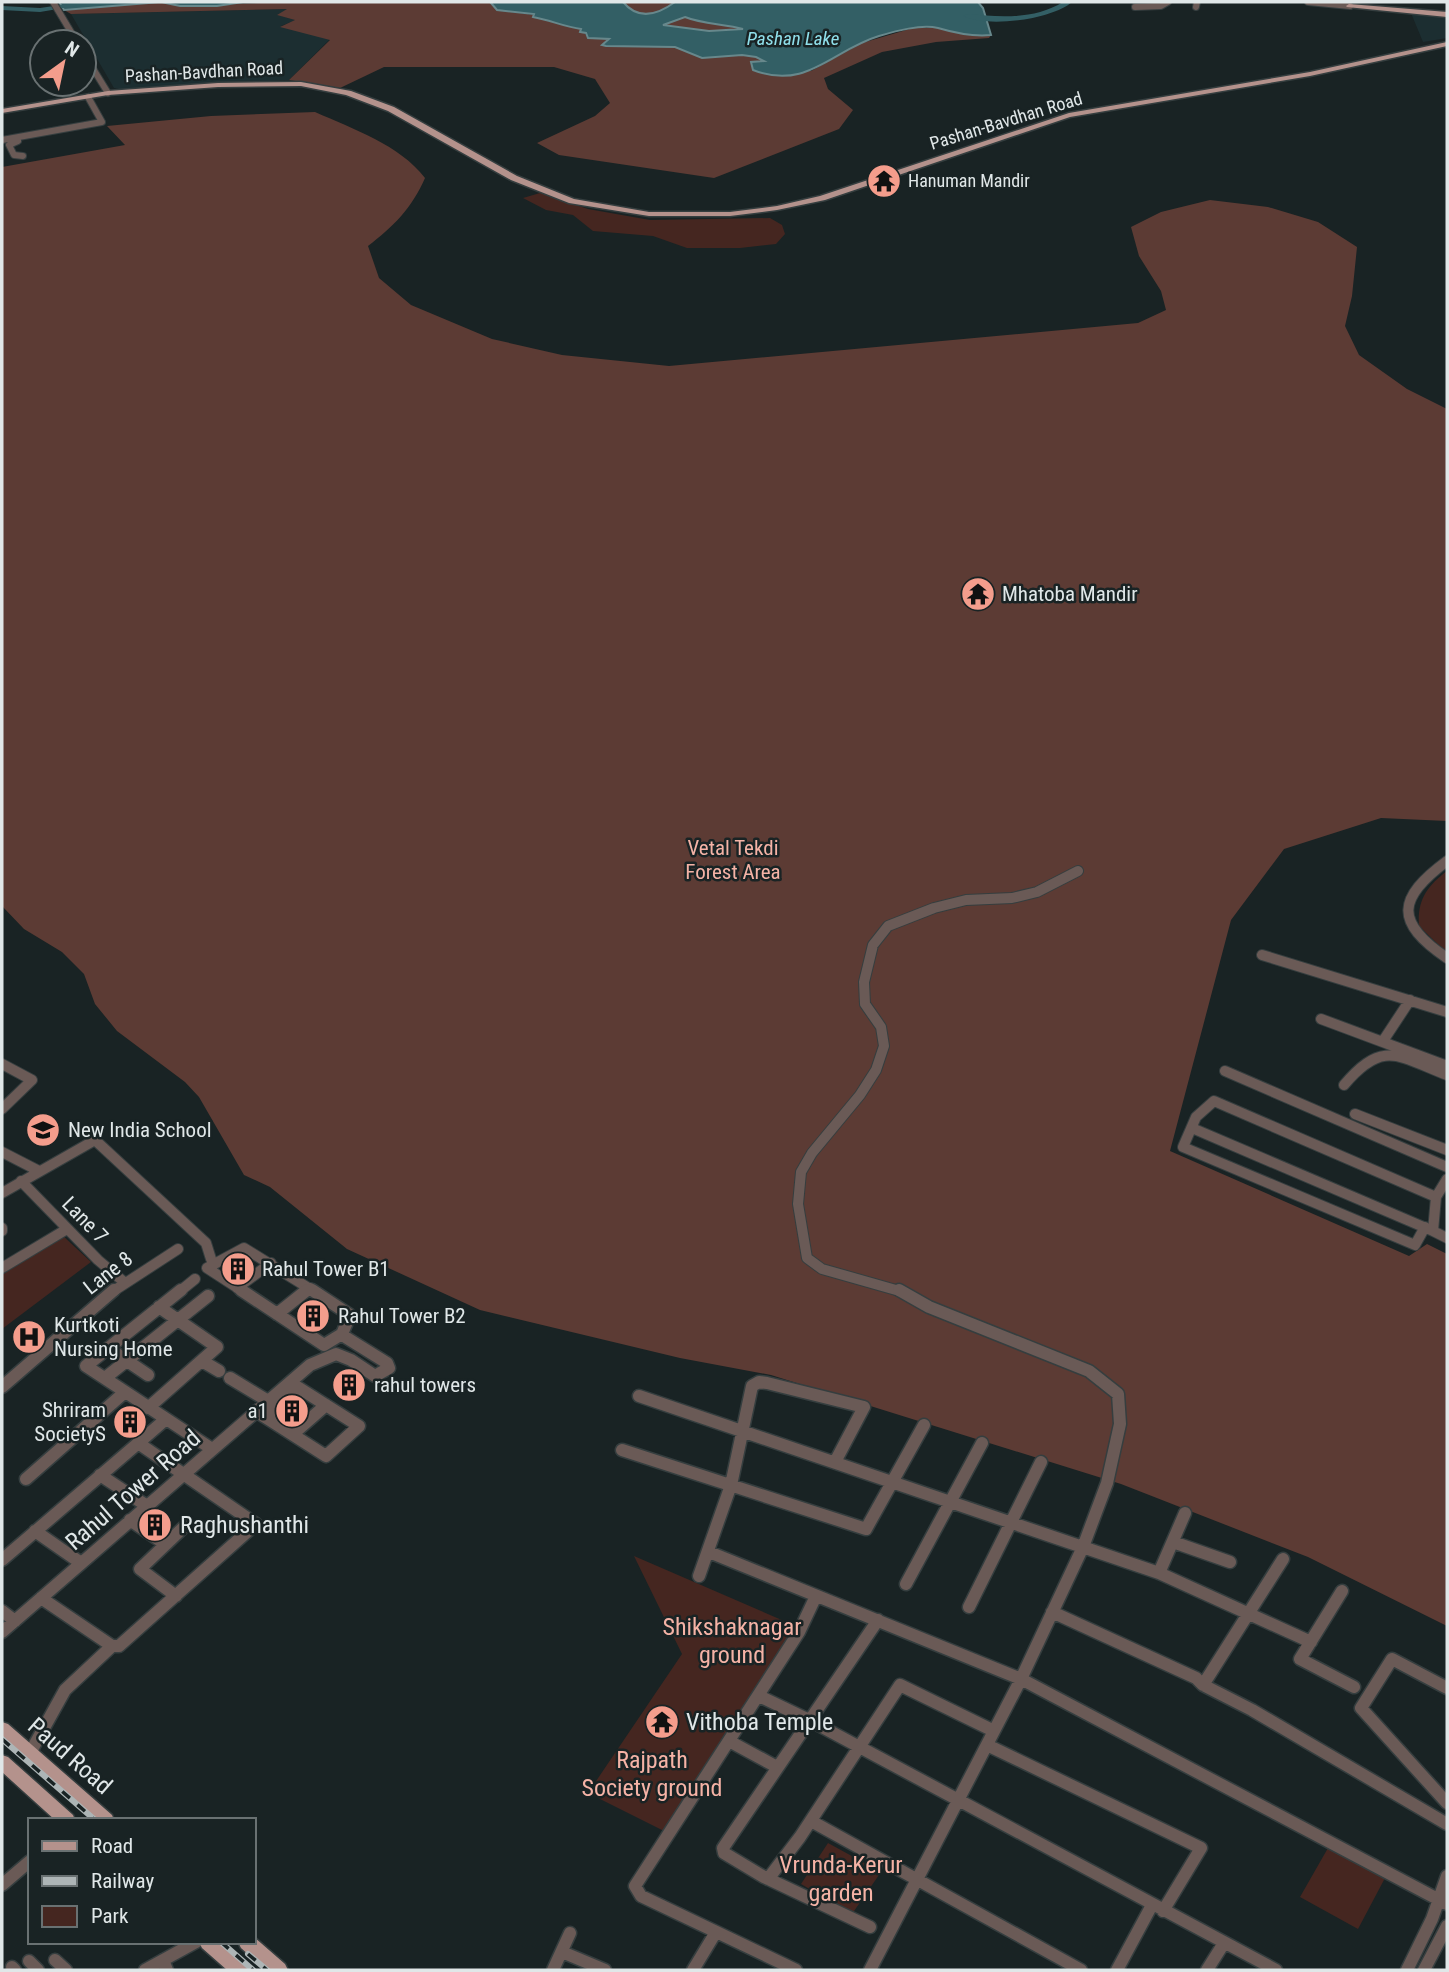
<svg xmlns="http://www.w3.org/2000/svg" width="1449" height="1972" viewBox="0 0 1449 1972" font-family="'Roboto Condensed',sans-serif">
<rect width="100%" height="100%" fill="#192324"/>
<!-- built -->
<path fill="#1c2e31" d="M289,9l-11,6 18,5 -15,6 49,13 -41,41 -165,10 -10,-2 -43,-74z
M1411,13l36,3v22l-24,4z"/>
<!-- green -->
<path fill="#452620" d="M540,193l48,16 62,11 120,-2 12,7 3,9 -9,10 -36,4h-53l-34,-12 -60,-5 -20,-16 -27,-5 -23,-12z
M1447,871v82l-28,-27c-2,-26 8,-40 28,-55z
M62,1235l29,27 -89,67v-55z
M634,1556l164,71 -134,204 -76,-38 94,-139z
M828,1843l53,29 -29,42 -51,-30z
M1328,1848l57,30 -27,51 -58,-32z"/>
<!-- forest -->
<path fill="#5c3b34" d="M161,2l19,4 107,-4h206l4,8 38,5 -1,2c16,3 32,9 48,12l6,9 22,1 -4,7 69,1 27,11 40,-3 14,2 8,4 -9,1 56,9 51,-28 51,-15h24l37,8 17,-1 -2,3 -53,4 -54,10 -58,26 4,11 25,21 -14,19 -125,49 -155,-23 -22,-12 58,-27 15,-13 -15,-24 -41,-12h-170l-44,21 -51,-8 41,-40 -50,-13 15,-7 -18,-5 10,-6 -216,5 -7,-4z
M623,2h52c-19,14 -36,19 -52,0z
M685,17l61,12 -37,2 -46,-6z
M315,112c38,17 85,33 110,66 -13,30 -32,49 -57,68l11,32 32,27 81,34 70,16 107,11 469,-43 28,-13 -5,-19 -22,-35 -8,-29 30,-15 49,-12 58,7 50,15 39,25 -5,49 -7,30 14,29 48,34 40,20v412l-66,-3 -97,31 -53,71 -61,231 239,105 18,-12 20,10v372l-139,-69 -187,-73 -350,-109 -91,-17 -200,-48 -133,-61 -77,-62 -26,-12 -45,-78 -14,-15 -68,-51 -22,-27 -11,-30 -22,-22 -38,-23 -22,-23v-739l123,-22 -18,-19 104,-10z"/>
<!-- water -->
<path fill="#335f65" stroke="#67888c" stroke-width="2" fill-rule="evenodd" d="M59,2h184l-26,4h-37l-19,-4 -97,8z
M493,2h130c15,18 33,14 52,0h303l5,6 8,27c-18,2 -36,-2 -53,-7 -17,-4 -42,3 -59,8 -47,14 -72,55 -126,34l-2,-8 13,-1 -8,-4 -14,-2 -40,3 -27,-11 -69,-1 -4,-1 7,-6 -21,-1 -2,-5 -6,-1 1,-3c-16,-2 -31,-9 -48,-12l1,-3 -37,-4 -6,-7zM685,17c17,7 40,7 58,12l-34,2 -46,-6z"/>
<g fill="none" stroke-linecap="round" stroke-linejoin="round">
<!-- river -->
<path fill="#335f65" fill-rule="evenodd" d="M81,2h18l-59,10 -38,-2v-4l38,2z
M1063,2h9c-21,18 -85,26 -109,14l4,-2c33,3 67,6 96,-12z"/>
<!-- minor-far2 casing -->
<g stroke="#353e3f" stroke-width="8">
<path id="minor-far2" d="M53,2l24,40
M1308,2l42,4
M1135,7l26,-1 7,-4
M1196,7l1,-5
M84,54l24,39
M2,140l100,-18 -14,-25
M18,141l-9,4 5,10 9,1"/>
</g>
<!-- minor-far1 casing -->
<g stroke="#353e3f" stroke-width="12">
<path id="minor-far1" d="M1447,861c-50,37 -53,61 0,97
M1262,955l185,57
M1321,1019l126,47
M1383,1041l27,-41
M2,1064l30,16 -30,29
M1225,1071l222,96
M1344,1085c39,-46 54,-29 103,-10
M1355,1114l92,36
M1192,1128l241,103
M2,1152l37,19
M1447,1179l-11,18 -3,34 14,7
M21,1181l77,79 26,22
M2,1193l93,-53 111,103 5,16
M1425,1227l-10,18 -232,-98 13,-30 18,-16 222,96
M2,1228v3
M2,1268l65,-39
M237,1288l34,-25
M112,1292l66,-43
M179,1292l16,-13
M244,1292l-37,-24 37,-20 71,44
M305,1292l5,-4
M903,1292l-81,-23 -15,-11 -9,-54 3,-32 11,-19 48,-58 16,-25 8,-24 -3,-19 -16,-23 -1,-22 9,-37 15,-19 46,-18 32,-8 46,-2 25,-6 41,-21"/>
</g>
<!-- minor casing -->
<g stroke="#353e3f" stroke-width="15">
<path id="minor" d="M181,1290l-95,76 126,83
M241,1290l83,55 18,-11 8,-19 -38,-25
M277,1314l30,-24
M108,1348l40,27
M202,1361l17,10
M105,1378l103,-82
M230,1378l38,23
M2,1387l112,-97
M299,1388l60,38 -33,30 -61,-39z
M639,1396l520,177 152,69
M148,1408l69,-61 -58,-40
M256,1411l9,6
M293,1434l33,-29
M136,1445l30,-26
M622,1450l244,79 58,-104
M100,1475l47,31
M26,1479l99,-87
M130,1520l35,24
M35,1531l46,32
M1173,1542l57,20
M709,1552l312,127 426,225
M2,1560l134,-115h5l115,79 -137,122h-7l-71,-48
M1159,1573l26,-60
M699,1576l32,-91 21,-99 7,-4 8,1 97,24 -29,55
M906,1584l76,-141
M1342,1591l-42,68 54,28
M176,1596l-36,-27 45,-43
M969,1607l72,-145
M2,1611l13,10
M1052,1612l144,66 7,7 80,-126
M2,1632l308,-267 26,-11 15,6 24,16 14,-8 -2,-5 -45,-28
M1203,1685l49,25 195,114
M1447,1688l-55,-29 -31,49 86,95
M759,1696l50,24 467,250
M729,1741l48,26
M987,1745l214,103 -38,63
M30,1753l35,-63 47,-44
M811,1821l270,149
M768,1879l32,-42 100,-152 94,46
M2,1885l28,-24
M870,1927l-106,-50 -40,-24 -1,-5 155,-228
M562,1952l43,18
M55,1960l11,10
M163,1960l4,10
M29,1961l9,9
M12,1967l3,3
M145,1970l51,-28
M553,1970l17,-37
M693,1970l23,-38
M796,1970l-155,-74 -6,-10 164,-254 17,-36
M870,1970l151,-291 62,-132 24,-64 13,-59 -2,-30 -29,-23 -160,-64 -30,-17
M1117,1970l35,-65
M1207,1970l17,-27
M1407,1970l25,-51 15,-43
M1424,1970l23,-44"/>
</g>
<!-- major casing -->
<g stroke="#353e3f" stroke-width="3">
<path id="major" d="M1349,4l98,8v5l-100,-10 -1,-1z
M1447,42v4l-137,30 -240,41 -245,83 -48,10 -47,6h-81l-80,-13 -58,-23 -123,-69 -42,-16 -45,-9 -83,1 -110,8 -106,18v-4l106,-18 110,-8 83,-1 50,9 43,16 123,69 57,23 75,13h81l47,-6 43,-10 249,-83 241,-41z
M2,1722l6,2 104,91 2,5h-20l-92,-81z
M2,1755l6,2 65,58 2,5h-20l-53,-48z
M254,1937l31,27 3,6h-22l-25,-22 -3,-6h16z
M199,1942h22l25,22 3,6h-22l-25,-22z"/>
</g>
<!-- minor-far2 -->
<use href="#minor-far2" stroke="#6a5a56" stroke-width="6"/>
<!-- minor-far1 -->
<use href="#minor-far1" stroke="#6a5a56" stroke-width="10"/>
<!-- minor -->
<use href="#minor" stroke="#6a5a56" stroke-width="12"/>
<!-- major -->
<use href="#major" fill="#b4928c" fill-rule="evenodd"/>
<!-- rail casing -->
<g stroke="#adb5b6" stroke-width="6">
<path id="rail" d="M2,1739l93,81
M221,1942l32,28
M248,1954l19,16"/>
</g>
<!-- rail -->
<use href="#rail" stroke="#192324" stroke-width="3.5" stroke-dasharray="10" stroke-linecap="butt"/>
</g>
<!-- icons -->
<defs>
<g id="temple-disc" transform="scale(1.75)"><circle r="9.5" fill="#f49d8c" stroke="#192324"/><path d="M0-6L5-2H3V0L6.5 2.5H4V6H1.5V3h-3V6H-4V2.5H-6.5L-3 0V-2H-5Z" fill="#111"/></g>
<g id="school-disc" transform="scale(1.75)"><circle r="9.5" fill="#f49d8c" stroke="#192324"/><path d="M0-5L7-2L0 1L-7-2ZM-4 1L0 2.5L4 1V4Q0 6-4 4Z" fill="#111"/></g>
<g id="building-disc" transform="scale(1.75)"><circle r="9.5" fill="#f49d8c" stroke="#192324"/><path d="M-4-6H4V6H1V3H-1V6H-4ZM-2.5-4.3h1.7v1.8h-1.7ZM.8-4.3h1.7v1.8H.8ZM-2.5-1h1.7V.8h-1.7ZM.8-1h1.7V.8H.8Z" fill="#111"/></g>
<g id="hospital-disc" transform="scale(1.75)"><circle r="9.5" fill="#f49d8c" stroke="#192324"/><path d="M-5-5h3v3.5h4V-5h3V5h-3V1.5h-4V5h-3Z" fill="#111"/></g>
</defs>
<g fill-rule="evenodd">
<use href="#temple-disc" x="884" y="181"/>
<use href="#temple-disc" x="978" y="594"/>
<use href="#school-disc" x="43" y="1130"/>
<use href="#building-disc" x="238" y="1269"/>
<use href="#building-disc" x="313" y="1316"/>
<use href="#hospital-disc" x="29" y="1337"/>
<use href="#building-disc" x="349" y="1385"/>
<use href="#building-disc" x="292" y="1411"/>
<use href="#building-disc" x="130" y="1422"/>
<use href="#building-disc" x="155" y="1525"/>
<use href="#temple-disc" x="662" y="1722"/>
</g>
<g text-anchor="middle" stroke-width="5" stroke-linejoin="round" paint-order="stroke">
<!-- far-street labels -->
<g font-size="18" fill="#e0e7e8" stroke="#192324">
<text transform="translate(204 72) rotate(-3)" y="6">Pashan-Bavdhan Road</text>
<text transform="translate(1006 121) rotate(-17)" y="6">Pashan-Bavdhan Road</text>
</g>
<!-- far-poi labels -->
<g font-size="18" fill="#e0e7e8" stroke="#192324" text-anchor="start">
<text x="908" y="187">Hanuman Mandir</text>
</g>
<!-- far-water labels -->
<g font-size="19" font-style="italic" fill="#90e0eb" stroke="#192324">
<text x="793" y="45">Pashan Lake</text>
</g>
<!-- poi labels -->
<g font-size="21" fill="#e0e7e8" stroke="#192324" text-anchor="start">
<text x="1002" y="601">Mhatoba Mandir</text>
<text x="68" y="1137">New India School</text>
<text x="262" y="1276">Rahul Tower B1</text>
<text x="338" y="1323">Rahul Tower B2</text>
<text x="54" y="1332">Kurtkoti<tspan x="54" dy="24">Nursing Home</tspan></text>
<text x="374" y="1392">rahul towers</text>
<text x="106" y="1417" text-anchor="end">Shriram<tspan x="106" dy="24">SocietyS</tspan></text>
<text x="268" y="1418" text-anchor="end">a1</text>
</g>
<!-- park labels -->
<g font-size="21" fill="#f5b3a6" stroke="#192324">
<text x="733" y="855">Vetal Tekdi<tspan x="733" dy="24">Forest Area</tspan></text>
</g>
<!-- street labels -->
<g font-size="21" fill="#e0e7e8" stroke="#192324">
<text transform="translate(85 1220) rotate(46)" y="7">Lane 7</text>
<text transform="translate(108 1273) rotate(-38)" y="7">Lane 8</text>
</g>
<!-- near-street labels -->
<g font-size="24" fill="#e0e7e8" stroke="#192324">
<text transform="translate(133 1490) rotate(-41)" y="8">Rahul Tower Road</text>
<text transform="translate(70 1756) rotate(41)" y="8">Paud Road</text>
</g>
<!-- near-poi labels -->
<g font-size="24" fill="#e0e7e8" stroke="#192324" text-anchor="start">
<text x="180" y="1533">Raghushanthi</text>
<text x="686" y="1730">Vithoba Temple</text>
</g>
<!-- near-park labels -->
<g font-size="24" fill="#f5b3a6" stroke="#192324">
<text x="732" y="1635">Shikshaknagar<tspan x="732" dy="28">ground</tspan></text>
<text x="652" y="1768">Rajpath<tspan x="652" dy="28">Society ground</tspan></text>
<text x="841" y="1873">Vrunda-Kerur<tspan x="841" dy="28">garden</tspan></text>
</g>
</g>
<!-- border -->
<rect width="1449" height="1972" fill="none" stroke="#e0e7e8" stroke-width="7"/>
<!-- legend -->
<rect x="28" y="1818" width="228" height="126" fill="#192324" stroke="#697172" stroke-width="2"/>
<rect x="42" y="1841" width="35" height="10" fill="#b4928c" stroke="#697172" stroke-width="2"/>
<text x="91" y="1853" font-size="21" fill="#e0e7e8">Road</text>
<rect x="42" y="1876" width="35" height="10" fill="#adb5b6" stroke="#697172" stroke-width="2"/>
<text x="91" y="1888" font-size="21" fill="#e0e7e8">Railway</text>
<rect x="42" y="1906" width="35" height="21" fill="#452620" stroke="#697172" stroke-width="2"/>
<text x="91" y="1923" font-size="21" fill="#e0e7e8">Park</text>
<!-- north arrow -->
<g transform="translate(63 63) rotate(33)"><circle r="33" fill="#192324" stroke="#697172" stroke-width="2"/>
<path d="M0-5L12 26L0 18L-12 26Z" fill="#f49d8c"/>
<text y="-10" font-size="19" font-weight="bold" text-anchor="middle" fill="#e0e7e8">N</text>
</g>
</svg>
